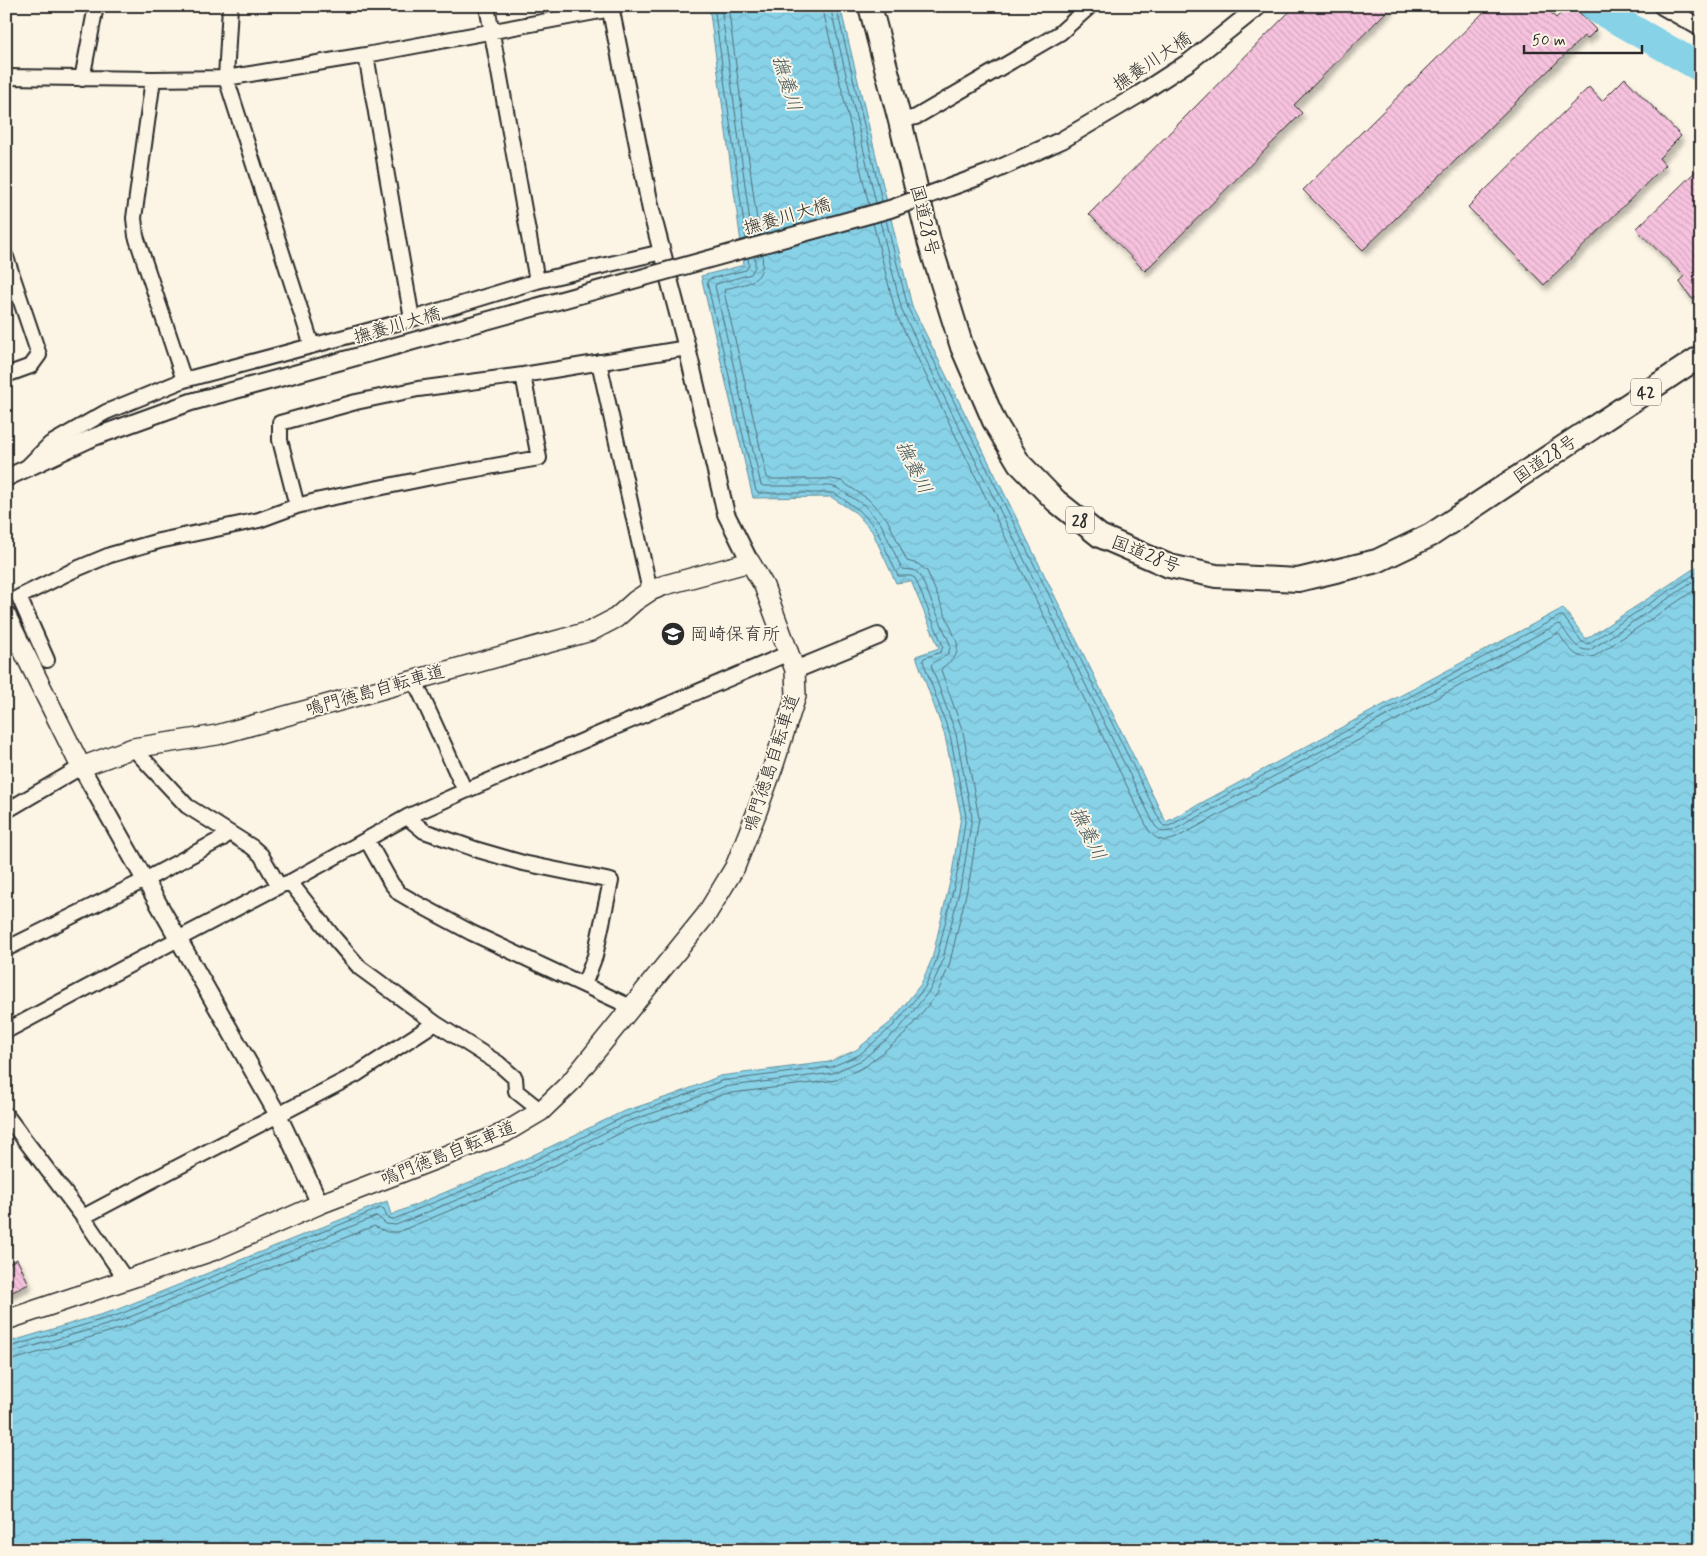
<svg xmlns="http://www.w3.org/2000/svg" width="1707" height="1556" viewBox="0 0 1707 1556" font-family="Mynerve,'Klee One',sans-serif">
<defs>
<pattern id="water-waves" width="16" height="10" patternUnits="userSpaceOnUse" patternTransform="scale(1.25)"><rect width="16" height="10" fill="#88d2e8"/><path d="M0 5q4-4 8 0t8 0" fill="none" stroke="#76b4c7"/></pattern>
<pattern id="building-back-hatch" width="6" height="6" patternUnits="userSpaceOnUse" patternTransform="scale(1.25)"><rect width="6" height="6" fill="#f7c2de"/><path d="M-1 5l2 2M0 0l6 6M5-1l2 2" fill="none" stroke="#d4a7bf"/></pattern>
<filter id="shadow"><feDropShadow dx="3" dy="5.5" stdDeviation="2.5" flood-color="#0004"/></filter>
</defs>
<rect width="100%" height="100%" fill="#fcf5e5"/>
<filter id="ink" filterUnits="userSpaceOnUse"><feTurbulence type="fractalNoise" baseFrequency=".02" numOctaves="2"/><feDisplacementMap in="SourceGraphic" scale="10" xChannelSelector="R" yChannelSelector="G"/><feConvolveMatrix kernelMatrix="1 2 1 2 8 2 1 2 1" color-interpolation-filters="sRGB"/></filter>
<g filter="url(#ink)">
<!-- water -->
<path fill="url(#water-waves)" stroke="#638f9c" d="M709,6h131l72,300 254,516 397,-214 23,31 115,-75v986h-1695v-207l110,-33 271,-109 4,14 136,-57 95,-46 54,-18 44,-18 109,-14 27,-12 35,-28 30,-38 11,-25 20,-86 9,-57 -16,-80 -29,-80 23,-8 -28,-67 -15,2 -24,-52 -16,-18 -25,-16 -78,1 -52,-222 43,-11z"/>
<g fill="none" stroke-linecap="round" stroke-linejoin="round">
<!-- shore -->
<path stroke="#506e77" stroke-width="1" d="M714,6l32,233
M721,6l31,231
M728,6l31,229
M822,6l47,199
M830,6l46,197
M836,6l46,195
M886,220l22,88 253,515 3,3h5l391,-210h3l19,26 6,2 113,-74
M880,221l22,90 253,515 7,6 10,-1 386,-207 3,1c7,10 15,27 29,25l111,-73
M873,223l23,91 252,515c7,11 16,14 28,9l380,-204h3c9,13 17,28 36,22l106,-70
M6,1348l112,-33 263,-107 3,1 3,9 7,1 135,-56 95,-46 54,-19 43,-17 110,-14 28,-12 35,-30 31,-38 11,-26 21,-87 9,-58 -16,-81 -27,-74 1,-3 17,-6 2,-6 -28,-68 -4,-2h-13l-22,-48 -17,-18 -25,-17h-75l-3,-2 -49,-209 2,-3 37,-9 3,-5 -1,-7
M6,1354l114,-33 257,-105 9,8 10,1 136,-56 94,-47 54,-18 43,-17 110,-14 29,-13 37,-31 31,-39 12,-27 21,-88 9,-58 -16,-83 -25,-69c7,-8 20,-6 19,-21l-30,-69 -6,-5 -12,-1 -21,-45 -17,-19 -27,-17 -6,-2h-67l-3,-1 -46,-199 1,-2 35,-10 4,-7v-11
M6,1362l116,-34 252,-102 13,6h11l137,-57 94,-46 53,-18 42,-17 112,-14 30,-14 39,-32 32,-40 12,-28 21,-89 9,-59 -16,-86 -22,-62c8,-11 18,-9 16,-28l-30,-71 -9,-7 -11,-3 -20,-42 -19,-20 -27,-18 -9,-2h-62l-3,-2 -43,-185 1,-3c23,-6 41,-6 37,-35"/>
<!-- river -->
<path stroke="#88d2e8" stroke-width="29" d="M1592,6l109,62"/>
</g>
<!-- building -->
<path fill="url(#building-back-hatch)" stroke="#2b2b2b" filter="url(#shadow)" d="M1295,6h97l-98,99 8,8 -157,158 -56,-57z
M1490,6h55l11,12 12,-12h5l23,24 -9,9 -3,-3 -221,214 -60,-60z
M1625,78l56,58 -22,22 6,7 -121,120 -76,-78 121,-120 13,14z
M1701,166v127l-9,6 -13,-18 5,-5 -48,-47z
M17,1259l12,25 -23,11v-30z"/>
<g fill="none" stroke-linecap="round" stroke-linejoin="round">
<!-- minor casing -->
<g stroke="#2b2b2b" stroke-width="18">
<path id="minor" d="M230,6l-4,72 86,268
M487,6l50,275
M366,55l46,264
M6,77l147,2 73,-1 140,-23 245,-46
M82,79l14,-73
M153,79l-19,139 2,18 48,144
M900,121l16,-4 144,-84 30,-27
M6,257l33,98 -8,11 -25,9
M599,362l51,229
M28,466l22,-22 56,-32 78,-32 228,-61 125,-38 125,-29
M297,506l-17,-66v-17l76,-21 62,-13 105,-14 164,-27
M47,660l-28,-63 55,-27 36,-15 49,-14 100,-21 38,-14 23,-6 112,-23 107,-19 -16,-83
M414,679l51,112
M133,748l54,58 65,41 9,8 18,31
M6,811l75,-44
M407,817l17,14 54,19 45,13 88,18 -16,75 -11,29
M367,840l24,43 8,10 19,11 54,29 159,74
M290,882l45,57 25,29 75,55 63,40 17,15 1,13 25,20
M6,949l139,-69 78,-42 3,-7
M6,1031l172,-92 101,-53 11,-4 117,-65 58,-26 324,-138
M6,1115l77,102 43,63
M83,1217l66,-35 208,-108 78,-51"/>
</g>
<!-- tertiary casing -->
<g stroke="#2b2b2b" stroke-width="20">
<path id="tertiary" d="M610,6l41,204 36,138 39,166 24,48
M1662,6l39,22
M6,478l88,-41 97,-35 96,-26
M795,670l83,-34
M81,767l197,348 42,89"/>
</g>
<!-- secondary casing -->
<g stroke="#2b2b2b" stroke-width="22">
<path id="secondary" d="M6,616l75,151 52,-19 84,-13 374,-104 25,-13 19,-17 15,-10 15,-6 85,-23 14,24 31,84 1,26 -23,71 -17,47 -21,53 -29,48 -136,168 -29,28 -37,22 -184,71 -105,46 -209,70"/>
</g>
<!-- primary casing -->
<g stroke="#2b2b2b" stroke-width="25">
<path id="primary" d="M1592,428l109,-72"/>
</g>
<!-- trunk casing -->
<g stroke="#2b2b2b" stroke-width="26">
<path id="trunk" d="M870,6l30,115 29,120 33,106 32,74 25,42 37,38 44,35 69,30 47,10 82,4 79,-19 54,-26 161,-107"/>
</g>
<!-- minor -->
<use href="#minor" stroke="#fcf5e5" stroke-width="14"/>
<!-- tertiary -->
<use href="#tertiary" stroke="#fcf5e5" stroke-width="16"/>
<!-- secondary -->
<use href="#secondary" stroke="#fcf5e5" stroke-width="19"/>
<!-- primary -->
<use href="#primary" stroke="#fcf5e5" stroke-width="21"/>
<!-- trunk -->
<use href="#trunk" stroke="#fcf5e5" stroke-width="22"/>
<!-- tertiary-bridge casing -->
<g stroke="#2b2b2b" stroke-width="20" stroke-linecap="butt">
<path id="tertiary-bridge" d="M287,376l603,-167 99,-36 73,-33 76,-45 51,-33 70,-56"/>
</g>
<!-- tertiary-bridge -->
<use href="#tertiary-bridge" stroke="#fcf5e5" stroke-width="16"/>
</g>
</g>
<!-- icons -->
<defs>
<g id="school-disc" transform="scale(1.25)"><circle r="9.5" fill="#2b2b2b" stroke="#fcf5e5"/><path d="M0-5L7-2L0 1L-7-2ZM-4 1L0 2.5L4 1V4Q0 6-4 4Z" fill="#fff"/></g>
</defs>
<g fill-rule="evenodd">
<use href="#school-disc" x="673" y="634"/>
</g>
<g text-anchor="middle" stroke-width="4" stroke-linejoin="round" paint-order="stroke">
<!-- shield labels -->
<g fill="#fcf5e5" stroke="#6a6863" stroke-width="1">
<rect x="1631" y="378.5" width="30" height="27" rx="4"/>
<rect x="1066" y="506.5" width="28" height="27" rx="4"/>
</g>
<g font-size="16" font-weight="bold" fill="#2b2b2b">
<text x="1646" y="398">42</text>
<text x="1080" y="526">28</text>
</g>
<!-- street labels -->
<g font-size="18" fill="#2b2b2b" stroke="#fcf5e5">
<text transform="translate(1152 61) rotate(-34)" y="6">撫養川大橋</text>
<text transform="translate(787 216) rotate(-16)" y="6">撫養川大橋</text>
<text transform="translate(925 220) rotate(76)" y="6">国道28号</text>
<text transform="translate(397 325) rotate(-16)" y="6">撫養川大橋</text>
<text transform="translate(1545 459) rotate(-34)" y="6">国道28号</text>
<text transform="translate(1146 554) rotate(21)" y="6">国道28号</text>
<text transform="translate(375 690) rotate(-16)" y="6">鳴門徳島自転車道</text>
<text transform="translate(771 763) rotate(-72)" y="6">鳴門徳島自転車道</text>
<text transform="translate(448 1153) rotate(-22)" y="6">鳴門徳島自転車道</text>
</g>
<!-- poi labels -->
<g font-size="18" fill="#2b2b2b" stroke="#fcf5e5" text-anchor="start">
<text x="690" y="640">岡崎保育所</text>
</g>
<!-- water labels -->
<g font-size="19" font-style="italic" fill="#42555a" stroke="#fcf5e5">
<text transform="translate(788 83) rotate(73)" y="7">撫養川</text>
<text transform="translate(915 467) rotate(64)" y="7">撫養川</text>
<text transform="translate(1089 833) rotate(64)" y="7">撫養川</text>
</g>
</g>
<!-- margin -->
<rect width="1707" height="1556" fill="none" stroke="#fcf5e5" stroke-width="25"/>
<rect x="12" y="12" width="1682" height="1531" fill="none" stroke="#2b2b2b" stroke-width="2" filter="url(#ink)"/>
<!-- scale -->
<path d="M1524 45v8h118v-8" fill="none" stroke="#2b2b2b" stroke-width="2.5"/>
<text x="1532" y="45" font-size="15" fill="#2b2b2b" stroke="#fcf5e5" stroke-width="4" paint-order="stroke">50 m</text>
</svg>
